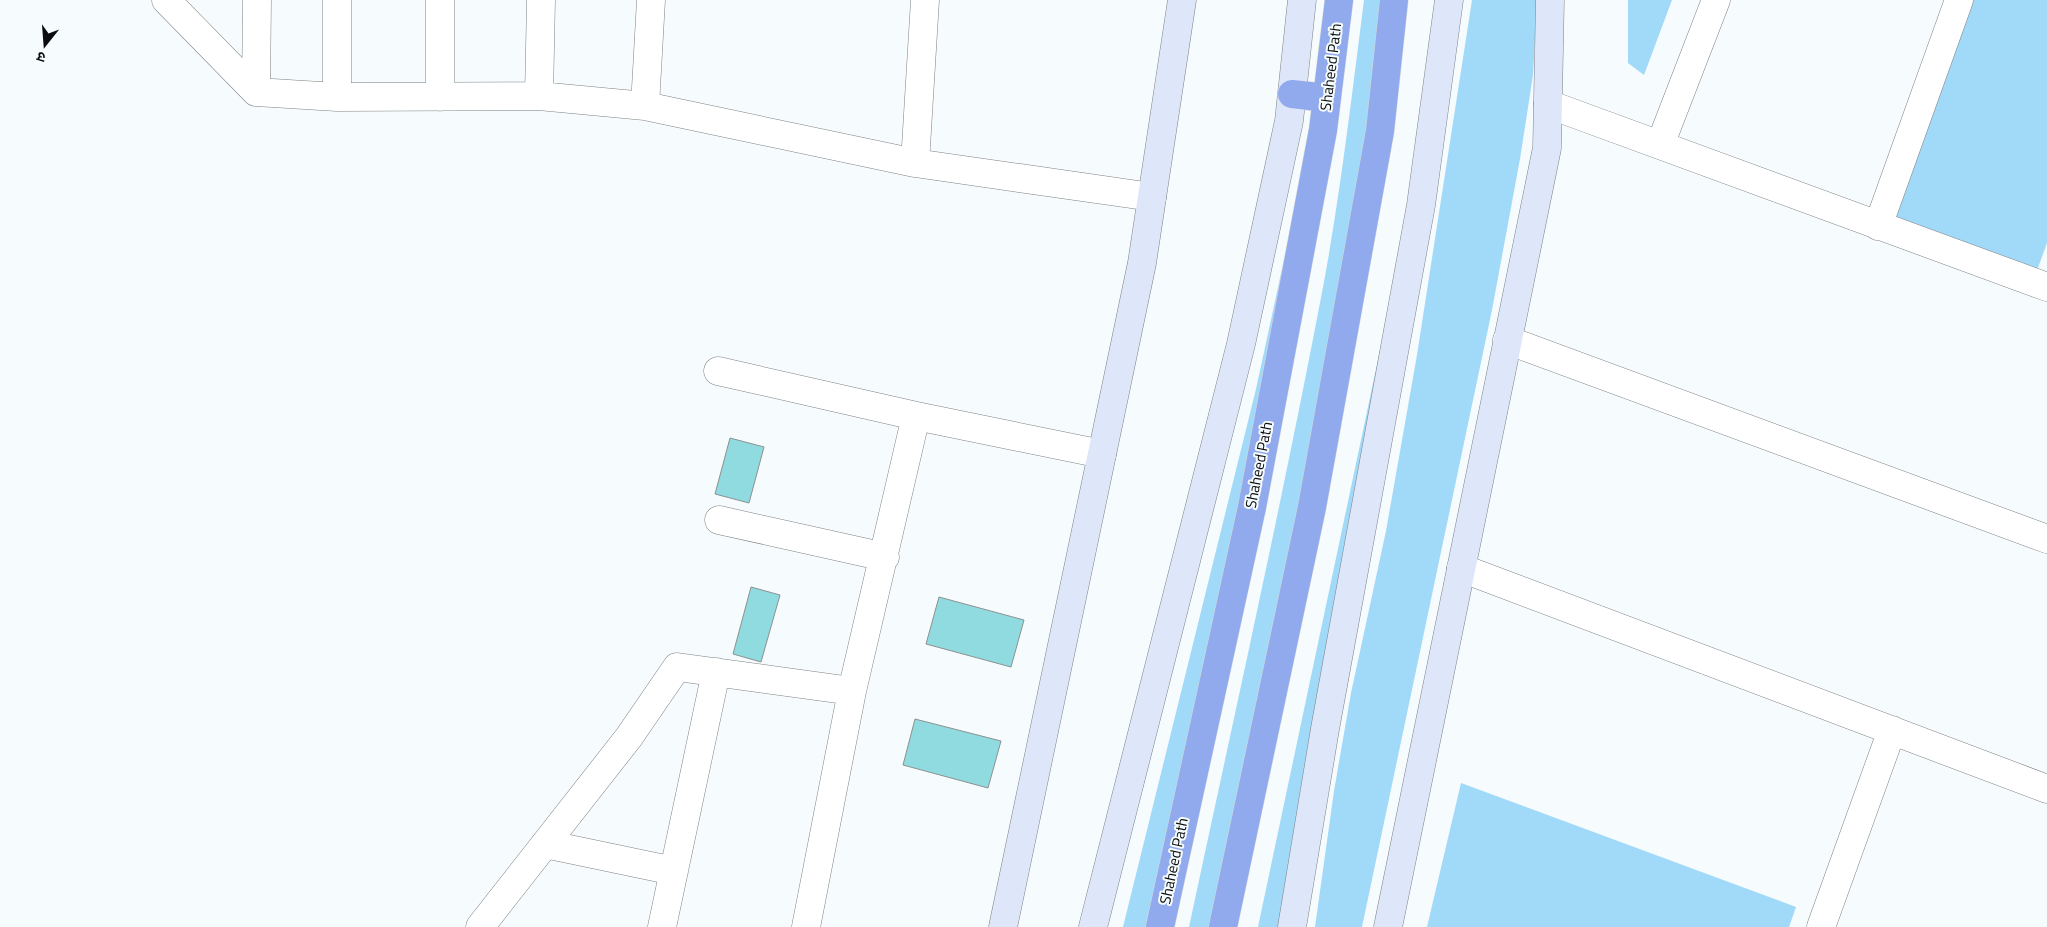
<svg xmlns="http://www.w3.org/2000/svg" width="2047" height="927" viewBox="0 0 2047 927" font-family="'Titillium Web','Noto Sans Devanagari',sans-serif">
<rect width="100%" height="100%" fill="#f6fbfd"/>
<!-- green -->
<path fill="#a1d9f9" d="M1364,0h22l-17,130 -99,537 -56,260h-25c46,-215 94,-429 135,-645 17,-93 28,-188 40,-282z
M1472,0h65l-4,75 -13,84 -28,151 -130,617h-47l19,-136 17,-98 35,-162 31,-176z
M1628,0h44l-28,75 -16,-12z
M1967,0h80v243l-12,33 -146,-57z
M1409,213l-131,714h-20z
M1288,241l-25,149 -116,537h-24l133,-538z
M1461,783l335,124 -7,20h-362z"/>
<!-- building -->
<path fill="#8fdbdf" stroke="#8c9191" d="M730,438l34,9 -15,56 -34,-9z
M751,587l29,8 -19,67 -28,-8z
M939,597l85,23 -13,47 -85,-23z
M915,719l86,22 -13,47 -85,-23z"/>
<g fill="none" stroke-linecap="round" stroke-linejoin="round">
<!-- street casing -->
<g stroke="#7f8285" stroke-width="29">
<path id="street" d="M166,0l90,92 1,-92
M337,0v97l202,-1 2,-96
M256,92l81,5
M539,96l106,10 270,57 237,34
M440,97v-97
M1548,104l499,183
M645,106l6,-106
M1660,145l56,-145
M915,163l10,-163
M1878,226l81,-226
M1507,340l540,199
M718,371l198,45
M719,520l166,37
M1461,568l586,221
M545,844l129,27
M480,927l149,-190 48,-70 175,24
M662,927l54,-255
M806,927l46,-236 64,-275 186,38
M1821,927l71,-197"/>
</g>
<!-- secondary casing -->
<g stroke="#7f8285" stroke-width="29">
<path id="secondary" d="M1003,927l139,-664 40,-263
M1093,927l148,-583 48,-223 13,-121
M1292,927l33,-198 96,-524 28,-205
M1388,927l159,-779 3,-148"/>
</g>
<!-- highway casing -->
<g stroke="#d8d8d8" stroke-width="29">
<path id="highway" d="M1292,94l35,4
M1160,927l92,-420 71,-377 16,-130
M1223,927l89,-420 68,-376 14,-131"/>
</g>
<!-- street -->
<use href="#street" stroke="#fff" stroke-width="28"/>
<!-- secondary -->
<use href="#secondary" stroke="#dee6fa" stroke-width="28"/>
<!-- highway -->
<use href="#highway" stroke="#90aaed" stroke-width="28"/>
</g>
<g text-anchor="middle" stroke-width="4" stroke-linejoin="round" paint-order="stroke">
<!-- street labels -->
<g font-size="15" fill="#0a0c0d" stroke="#f6fbfd">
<text transform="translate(1331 67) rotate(-83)" y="5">Shaheed Path</text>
<text transform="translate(1259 465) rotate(-79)" y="5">Shaheed Path</text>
<text transform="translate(1174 861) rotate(-78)" y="5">Shaheed Path</text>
</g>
</g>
<!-- north arrow -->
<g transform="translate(45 45) rotate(197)" stroke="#f6fbfd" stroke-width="4" paint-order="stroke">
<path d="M0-4L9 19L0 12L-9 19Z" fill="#0a0c0d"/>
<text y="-8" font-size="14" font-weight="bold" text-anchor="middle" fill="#0a0c0d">उ</text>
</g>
</svg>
